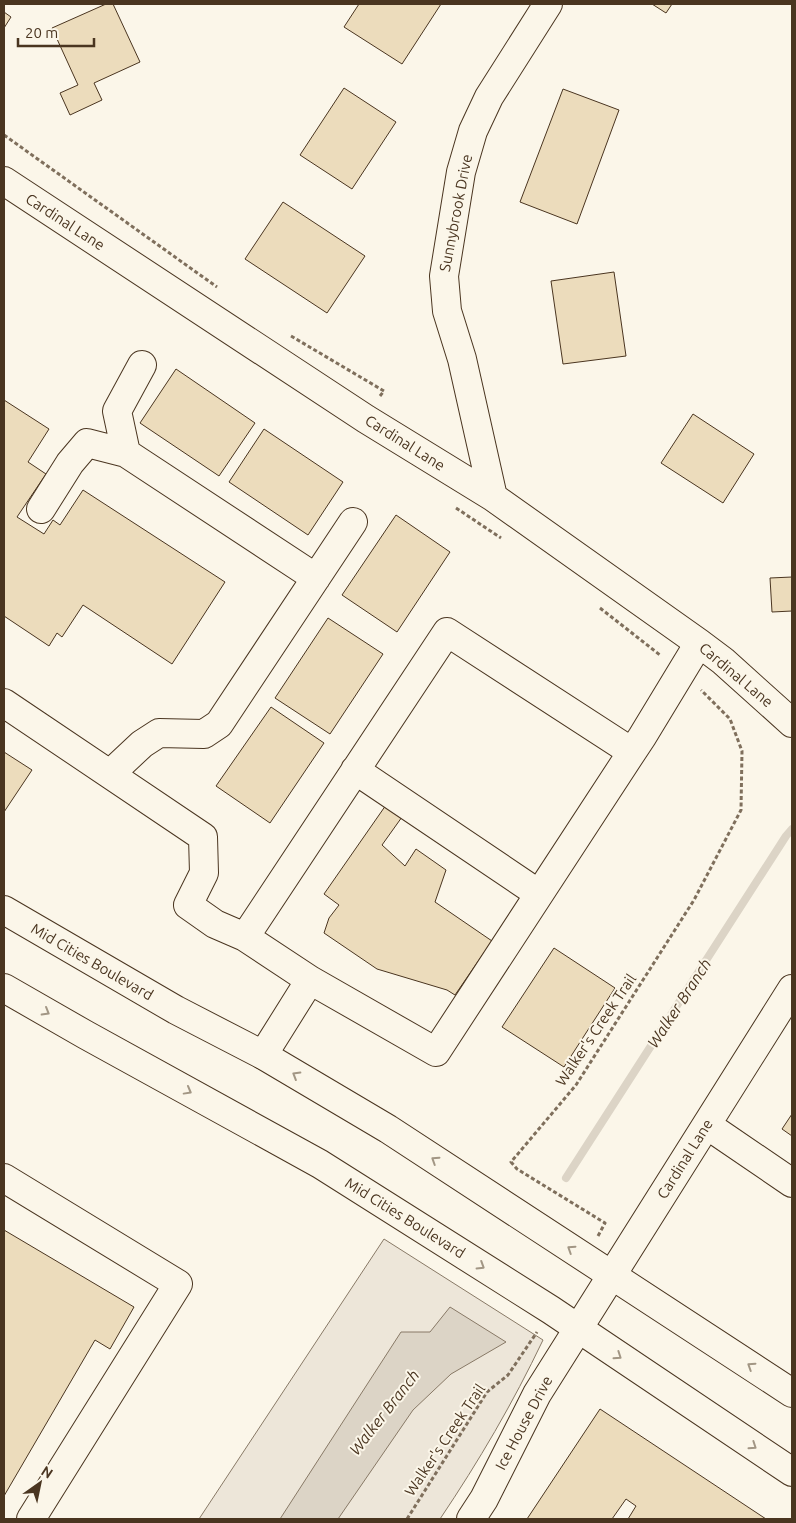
<svg xmlns="http://www.w3.org/2000/svg" width="796" height="1523" viewBox="0 0 796 1523" font-family="Ubuntu,sans-serif">
<rect width="100%" height="100%" fill="#fbf6e9"/>
<!-- green -->
<path fill="#ede6d9" stroke="#887966" d="M384,1239l159,101c-30,63 -64,121 -103,179h-241z"/>
<!-- water -->
<path fill="#dcd4c6" stroke="#887966" d="M450,1307l56,35 -55,32 -38,36 -75,109h-58l121,-187h29z"/>
<g fill="none" stroke-linecap="round" stroke-linejoin="round">
<!-- stream -->
<path stroke="#dcd4c6" stroke-width="8" d="M566,1178l220,-342 6,-7"/>
</g>
<!-- building -->
<path fill="#ecdcbc" stroke="#4a3520" d="M106,4h7l27,58 -46,21 8,17 -32,15 -10,-22 18,-8 -26,-57z
M359,4h82l-39,60 -58,-37z
M652,4h20l-6,9z
M4,12l7,5 -7,11z
M344,88l52,34 -44,67 -52,-34z
M563,89l56,21 -42,114 -57,-22z
M283,202l82,54 -38,57 -82,-54z
M614,272l12,84 -63,8 -12,-83z
M176,369l79,54 -36,53 -79,-53z
M4,400l45,29 -21,33 18,12 -29,43 27,17 9,-14 7,5 23,-35 142,92 -53,82 -89,-59 -21,32 -5,-4 -8,13 -45,-30z
M693,414l61,40 -31,49 -62,-40z
M264,429l79,53 -35,53 -79,-53z
M396,515l54,37 -53,80 -55,-37z
M792,577v34l-20,1 -2,-34z
M328,618l55,36 -53,80 -55,-36z
M271,707l53,36 -54,80 -54,-37z
M4,752l28,18 -28,42z
M386,805l16,12 -20,28 23,21 11,-17 30,21 -11,32 57,39 -37,54 -8,-5 -70,-21 -53,-36 5,-15 10,-13 -15,-11z
M554,948l61,40 -51,79 -62,-40z
M792,1114v22l-10,-7z
M4,1230l130,77 -24,42 -15,-9 -91,156z
M600,1409l166,110h-138l8,-13 -10,-7 -14,20h-85z"/>
<g fill="none" stroke-linecap="round" stroke-linejoin="round">
<!-- minor casing -->
<g stroke="#4a3520" stroke-width="30">
<path id="minor" d="M4,181l362,238 127,78 206,146 24,18 69,62
M126,453l-9,-42 25,-46
M493,497l-31,-138 -15,-48 -3,-35 17,-104 12,-41 16,-34 59,-93
M41,509l29,-46 17,-20 39,10 190,125
M4,703l199,134 1,36 -16,32 27,19 30,13
M632,752l-185,-120 -202,305 65,43 126,72 196,-300 10,-15 57,-94
M355,770l184,124
M110,774l32,-30 17,-11 45,1 15,-10 134,-202
M263,1055l47,-75
M707,1125l85,58
M4,1178l174,106 -147,235
M471,1519l13,-20 53,-105 255,-405"/>
</g>
<!-- major casing -->
<g stroke="#4a3520" stroke-width="30">
<path id="major" d="M4,910l172,100 87,45 125,74 404,264
M4,988l82,47 234,129 231,146 241,162"/>
</g>
<!-- path -->
<path stroke="#7f6f5c" stroke-width="3" stroke-dasharray="4 2.5" stroke-linecap="butt" d="M4,135l213,152
M291,336l93,55 -4,5
M456,508l45,30
M600,608l60,47
M598,1236l7,-13 -88,-54 -6,-7 65,-77 118,-185 47,-90 1,-59 -12,-32 -29,-29
M407,1519l80,-127 21,-17 29,-43"/>
<!-- minor -->
<use href="#minor" stroke="#fbf6e9" stroke-width="28"/>
<!-- major -->
<use href="#major" stroke="#fbf6e9" stroke-width="28"/>
</g>
<!-- one-way arrows -->
<defs><path id="oneway-chevron" d="M-2-3.5L2.5 0L-2 3.5" fill="none" stroke-width="1.6" stroke-linecap="round" stroke-linejoin="round" transform="scale(1.25)"/></defs>
<g stroke="#a29684">
<use href="#oneway-chevron" transform="translate(46 1012) rotate(30)"/>
<use href="#oneway-chevron" transform="translate(296 1075) rotate(-149)"/>
<use href="#oneway-chevron" transform="translate(188 1091) rotate(29)"/>
<use href="#oneway-chevron" transform="translate(435 1160) rotate(-147)"/>
<use href="#oneway-chevron" transform="translate(571 1249) rotate(-147)"/>
<use href="#oneway-chevron" transform="translate(481 1266) rotate(32)"/>
<use href="#oneway-chevron" transform="translate(618 1356) rotate(34)"/>
<use href="#oneway-chevron" transform="translate(751 1366) rotate(-147)"/>
<use href="#oneway-chevron" transform="translate(753 1446) rotate(34)"/>
</g>
<g text-anchor="middle" stroke-width="4" stroke-linejoin="round" paint-order="stroke">
<!-- street labels -->
<g font-size="15" fill="#4a3520" stroke="#fbf6e9">
<text transform="translate(456 213) rotate(-79)" y="5">Sunnybrook Drive</text>
<text transform="translate(65 222) rotate(33)" y="5">Cardinal Lane</text>
<text transform="translate(405 443) rotate(32)" y="5">Cardinal Lane</text>
<text transform="translate(736 675) rotate(40)" y="5">Cardinal Lane</text>
<text transform="translate(92 962) rotate(30)" y="5">Mid Cities Boulevard</text>
<text transform="translate(596 1030) rotate(-56)" y="5">Walker's Creek Trail</text>
<text transform="translate(685 1159) rotate(-58)" y="5">Cardinal Lane</text>
<text transform="translate(405 1218) rotate(32)" y="5">Mid Cities Boulevard</text>
<text transform="translate(524 1423) rotate(-62)" y="5">Ice House Drive</text>
<text transform="translate(445 1440) rotate(-56)" y="5">Walker's Creek Trail</text>
</g>
<!-- water labels -->
<g font-size="16" font-style="italic" fill="#4a3520" stroke="#fbf6e9">
<text transform="translate(679 1003) rotate(-57)" y="6">Walker Branch</text>
<text transform="translate(384 1412) rotate(-52)" y="6">Walker Branch</text>
</g>
</g>
<!-- border -->
<rect width="796" height="1523" fill="none" stroke="#4a3520" stroke-width="10"/>
<!-- north arrow -->
<g transform="translate(40 1483) rotate(33)" stroke="#fbf6e9" stroke-width="4" paint-order="stroke">
<path d="M0-4L9 19L0 12L-9 19Z" fill="#4a3520"/>
<text y="-8" font-size="14" font-weight="bold" text-anchor="middle" fill="#4a3520">N</text>
</g>
<!-- scale -->
<path d="M18 38v8h76v-8" fill="none" stroke="#4a3520" stroke-width="2.5"/>
<text x="25" y="38" font-size="15" fill="#4a3520" stroke="#fbf6e9" stroke-width="4" paint-order="stroke">20 m</text>
</svg>
